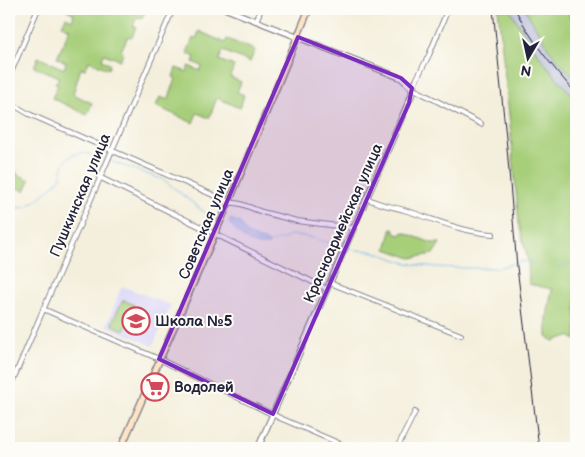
<svg xmlns="http://www.w3.org/2000/svg" width="585" height="457" viewBox="0 0 585 457" font-family="'Balsamiq Sans',sans-serif">
<rect width="100%" height="100%" fill="#fdfcf7"/>
<filter id="ink" filterUnits="userSpaceOnUse"><feTurbulence type="fractalNoise" baseFrequency=".02" numOctaves="2"/><feDisplacementMap in="SourceGraphic" scale="10" xChannelSelector="R" yChannelSelector="G"/><feConvolveMatrix kernelMatrix="1 2 1 2 8 2 1 2 1" color-interpolation-filters="sRGB"/></filter>
<filter id="wash" filterUnits="userSpaceOnUse"><feTurbulence type="fractalNoise" baseFrequency=".0096" numOctaves="4" result="noise"/><feDisplacementMap in="SourceGraphic" scale="20" xChannelSelector="R" yChannelSelector="G"/><feGaussianBlur stdDeviation="1.12" result="paint"/><feColorMatrix in="noise" values="0 0 0 0 0 0 0 0 0 0 0 0 0 0 0 0 0 1.4 0 .05"/><feComposite in="paint" operator="in"/></filter>
<g filter="url(#wash)">
<rect width="100%" height="100%" fill="#f4efdc"/>
<!-- built -->
<path fill="#dad6f7" d="M122,286l49,19 -18,41 -47,-20z"/>
<!-- industrial -->
<path fill="#c0c2dd" d="M510,9h15l23,39 28,33v18l-21,-21 -22,-29z"/>
<!-- green -->
<path fill="#a7cf7a" stroke="#64785a" d="M65,9h81l-4,9 -5,-1 -4,9 3,1 -4,10 -4,-1 -7,15 2,2 -3,7 -16,-6 -2,6 8,4 -2,5 -19,-8 -4,8 -4,-1 -8,26 19,9 -5,12 -35,-17 6,-13 -3,-1 4,-7 -25,-10 4,-10 26,12 2,-7 -9,-4 13,-29 -8,-4 4,-8 6,3 2,-6z
M498,9h12c18,34 40,63 66,90v241l-7,-4 -16,5 -6,-4v-20l5,-28 -23,-5 -1,-23 -9,-37 -9,-99z
M525,9h51v72l-28,-33z
M199,31l26,12 2,-4 28,11 -5,12 -27,-11 -4,9 15,6 -4,11 11,5 -4,10 7,3 -4,13 -23,-10 -8,20 -12,-5 -4,10 -37,-17 4,-9 8,3 8,-21 -3,-2 3,-9 11,4 2,-6 11,5 2,-5 -9,-4 2,-5 -8,-4 6,-15 3,1z
M9,168l7,3v3l14,6 -5,11 -16,-6z
M392,228l3,2 -1,3 7,2 2,-3 29,11h8l-7,11 -22,4 -25,-9z
M124,300l10,5v3l-9,21 -2,1 -10,-5 -1,-3 10,-20z"/>
<!-- water -->
<path fill="#75b7ea" stroke="#4c6c92" d="M231,219l9,4 7,11 21,8 1,3c-19,3 -29,-10 -40,-22z"/>
<g fill="none" stroke-linecap="round" stroke-linejoin="round">
<!-- stream -->
<path stroke="#75b7ea" stroke-width="1" d="M110,161l54,19 45,36h9
M16,208c5,0 11,-1 15,-4 6,-4 26,-20 29,-26 2,-3 1,-8 3,-11 7,-21 29,-14 43,-7
M269,243l18,-5 1,-3 15,1 40,10
M347,247c8,4 15,3 23,4 11,2 22,8 33,11 28,7 61,6 90,6 15,0 25,-10 41,-6
M557,268c10,-1 15,-6 19,-14"/>
</g>
</g>
<g filter="url(#ink)">
<g fill="none" stroke-linecap="round" stroke-linejoin="round">
<!-- minor casing -->
<g stroke="#8b888c" stroke-width="6">
<path id="minor" d="M448,9l-19,46 -17,33 69,36
M573,9l3,18
M256,21l5,-12
M9,77l29,-68
M9,95l3,9 17,10 200,88 12,2 21,8 35,9 57,7
M99,177l228,112
M367,198c11,7 24,8 37,12 30,9 57,22 89,24
M330,283l131,52
M43,309l116,50 121,59 70,30
M9,389l164,-380
M397,448l18,-36"/>
</g>
<!-- tertiary casing -->
<g stroke="#8b888c" stroke-width="7">
<path id="tertiary" d="M226,9l175,69 11,10v6l-154,354"/>
</g>
<!-- secondary casing -->
<g stroke="#8b888c" stroke-width="8">
<path id="secondary" d="M121,448l108,-246 80,-193"/>
</g>
<!-- minor -->
<use href="#minor" stroke="#fff" stroke-width="4"/>
<!-- tertiary -->
<use href="#tertiary" stroke="#fff" stroke-width="4.5"/>
<!-- secondary -->
<use href="#secondary" stroke="#fee4c6" stroke-width="5"/>
<!-- rail -->
<path stroke="#22223b" stroke-width="1" d="M493,9l14,139 10,119 22,181
M515,9c16,31 37,58 61,84"/>
</g>
</g>
<!-- marked area -->
<path fill="#7b2cbf" fill-opacity="0.2" stroke="#7b2cbf" stroke-width="4" stroke-linejoin="round" d="M298,37l103,41 11,10 -3,15 -136,311 -114,-55z"/>
<!-- icons -->
<defs>
<g id="school-ring" transform="scale(1.4375)"><circle r="9.5" fill="#fdfcf7" stroke="#d1495b" stroke-width="1.5"/><path d="M0-5L7-2L0 1L-7-2ZM-4 1L0 2.5L4 1V4Q0 6-4 4Z" fill="#d1495b"/></g>
<g id="supermarket-ring" transform="scale(1.4375)"><circle r="9.5" fill="#fdfcf7" stroke="#d1495b" stroke-width="1.5"/><path d="M-6-5.5h2.5l.6 2H6L4.5 2H-2.5L-4.4-4H-6ZM-1.5 3.2a1.3 1.3 0 1 0 .1 0ZM3 3.2a1.3 1.3 0 1 0 .1 0Z" fill="#d1495b"/></g>
</defs>
<g fill-rule="evenodd">
<use href="#school-ring" x="136" y="321"/>
<use href="#supermarket-ring" x="155" y="387"/>
</g>
<g text-anchor="middle" stroke-width="4" stroke-linejoin="round" paint-order="stroke">
<!-- street labels -->
<g font-size="15" fill="#22223b" stroke="#fdfcf7">
<text transform="translate(80 195) rotate(-67)" y="5">Пушкинская улица</text>
<text transform="translate(343 223) rotate(-66)" y="5">Красноармейская улица</text>
<text transform="translate(206 224) rotate(-67)" y="5">Советская улица</text>
</g>
<!-- poi labels -->
<g font-size="15" font-weight="bold" fill="#22223b" stroke="#fdfcf7" text-anchor="start">
<text x="155" y="326">Школа №5</text>
<text x="174" y="392">Водолей</text>
</g>
</g>
<!-- margin -->
<rect width="585" height="457" fill="none" stroke="#fdfcf7" stroke-width="30"/>
<!-- north arrow -->
<g transform="translate(528 58) rotate(189)" stroke="#fdfcf7" stroke-width="4" paint-order="stroke">
<path d="M0-4L9 19L0 12L-9 19Z" fill="#22223b"/>
<text y="-8" font-size="14" font-weight="bold" text-anchor="middle" fill="#22223b">N</text>
</g>
</svg>
